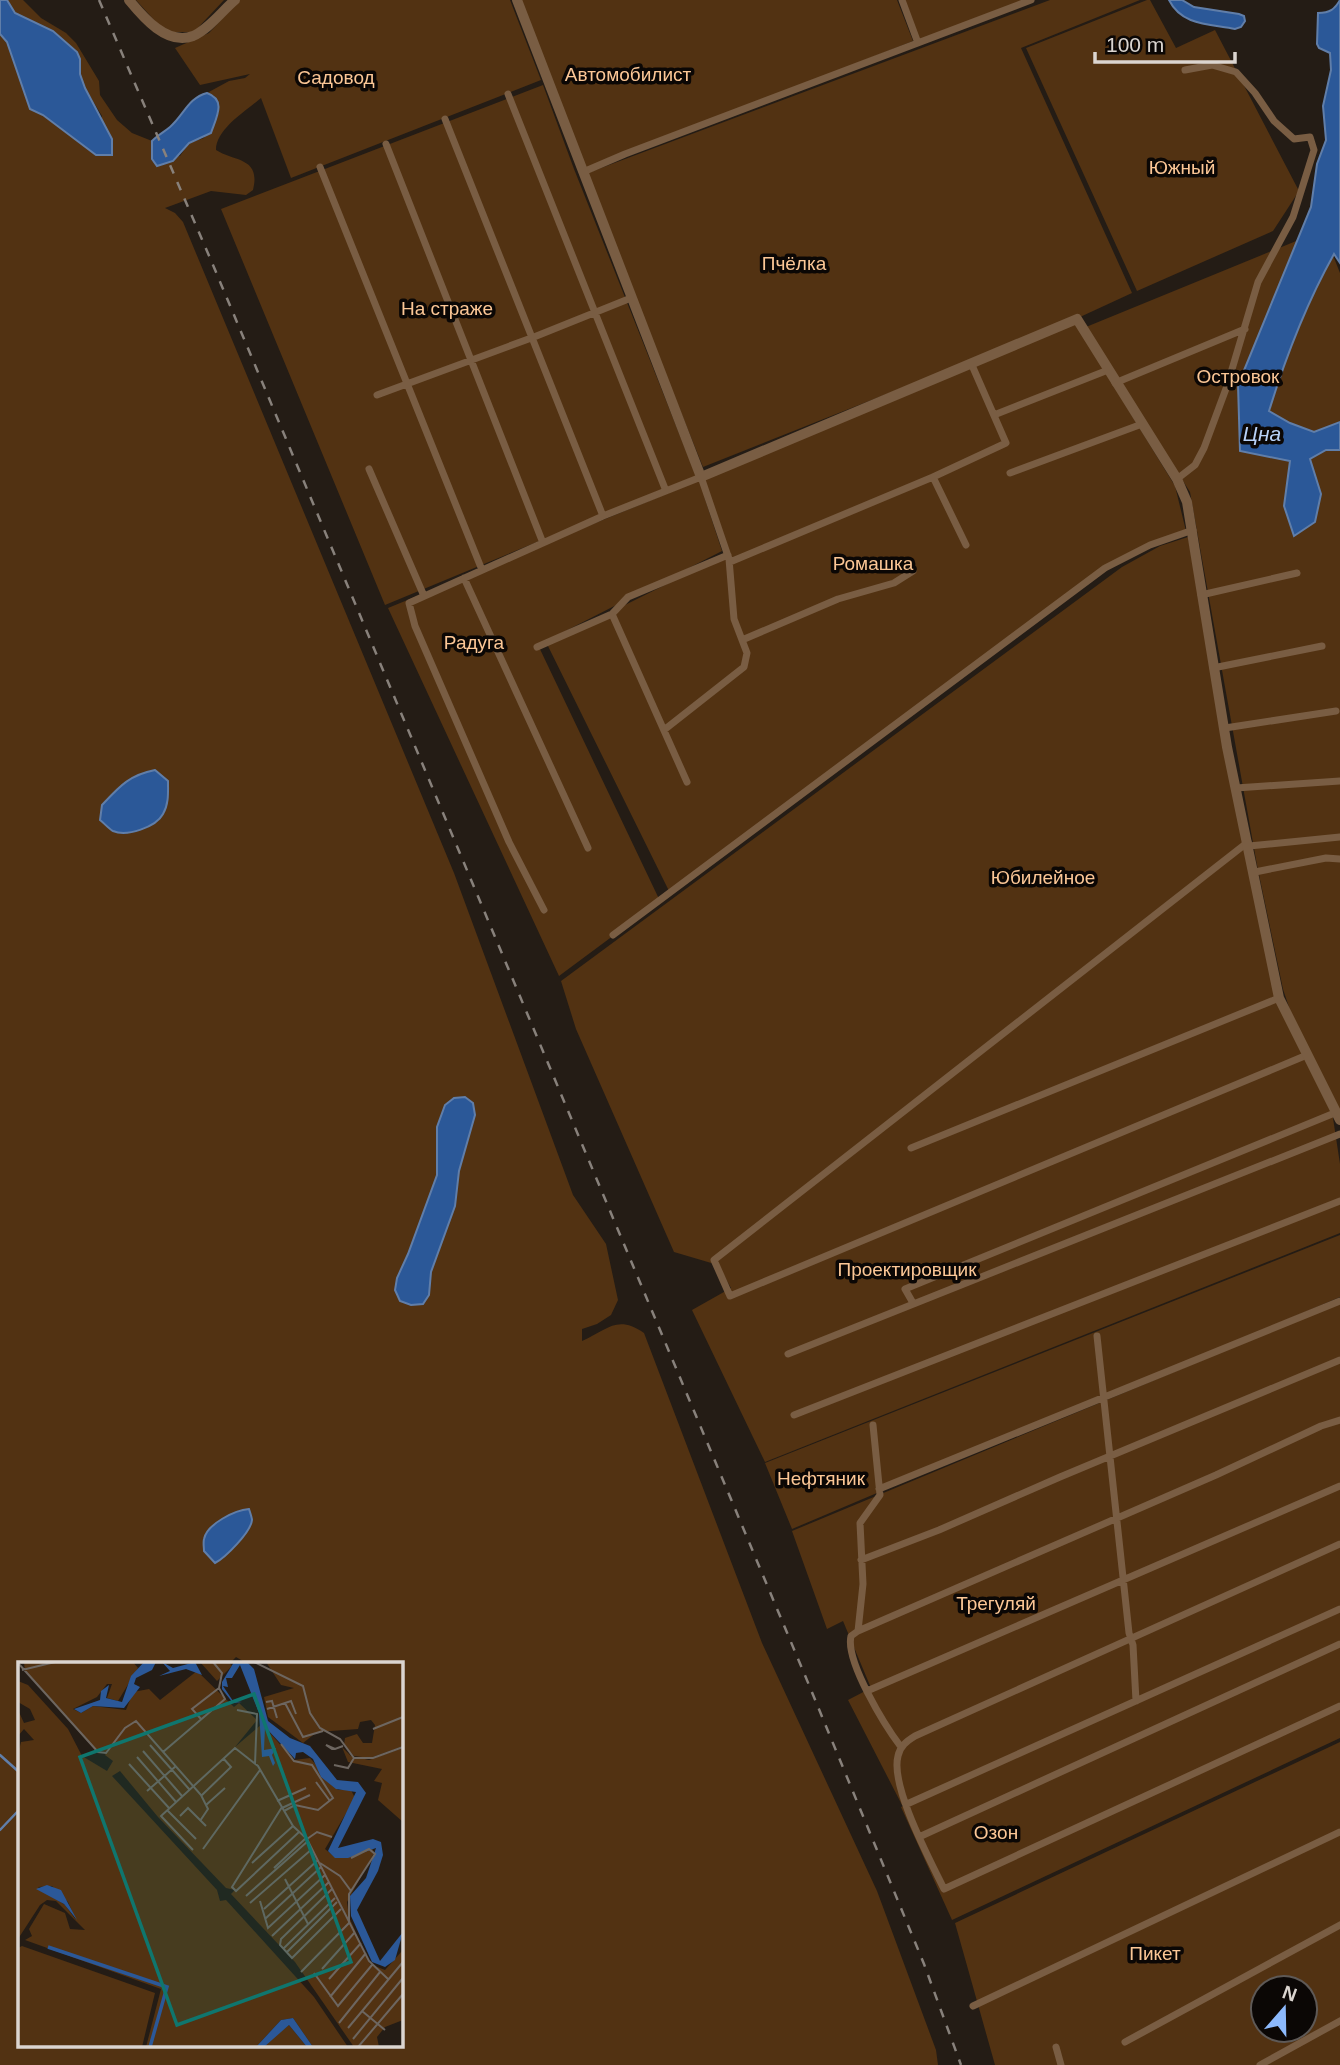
<svg xmlns="http://www.w3.org/2000/svg" width="1340" height="2065" viewBox="0 0 1340 2065" font-family="Arial,sans-serif">
<rect width="100%" height="100%" fill="#241c15"/>
<!-- green -->
<path fill="#523212" fill-rule="evenodd" d="M7,0h16l18,18 25,15 10,10 23,38 1,14 17,25 15,13 20,8v18l28,-3 9,-13 15,-5 10,-42 -7,-3 22,-12 16,-3 5,-4 -50,11 -25,-37 34,-15 31,-33h270l31,80 -250,98 -30,-80c-15,13 -45,31 -45,52 19,12 45,7 37,40l-7,5 -35,-4 -46,17 10,5 8,9 271,651 119,322 33,49 12,56 -7,15 -14,9 -15,5v12c25,-11 35,-27 62,-8l118,310 115,248 59,159 2,15h-938v-2031l7,8 23,67 13,6 53,40 6,-39 -17,-28 -5,-14v-15l-27,-28 -38,-18zM465,1097l-10,109 -24,66 -2,23 -32,-17 11,-24 29,-79v-48l8,-22 8,-7zM236,1657l12,7h153v382h-382v-382h210z
M136,0h88l-30,32h-29z
M519,0h378l16,41 -330,130z
M903,0h129l-113,40z
M1050,0h90l-119,48 111,245 -52,24 -377,150 -118,-293z
M1147,0h3l26,48 39,-18 84,161 -26,40 -136,60 -111,-243z
M543,85l31,84 122,307 -311,129 -164,-396z
M1323,230l17,43v838l-49,-98 -8,-24 -26,-124 -67,-373 -104,-165z
M1074,321l101,165 11,45 -67,30 -450,330 -122,-247 182,-91 -25,-57 18,55 -184,94 122,256 -101,75 -171,-368 310,-127z
M1188,537l89,465 54,103 9,59v69l-575,229 -73,-152 39,-22 -13,-23 -44,-13 -98,-223 -15,-48 561,-414 38,-21z
M1340,1235v62l-548,232 -27,-66z
M1340,1303v304l-438,198 -54,-105 23,-12 -28,-67 -16,8 -35,-98z
M1340,1610v128l-388,182 -51,-113z
M1340,1742v323h-345l-40,-142zM1263,1988h42v42h-42z"/>
<!-- water -->
<path fill="#2b5898" stroke="#607ea9" stroke-width="2" d="M0,0h7l8,13 38,18 24,21 3,7v15l5,14 27,51v16h-16l-53,-40 -13,-6 -23,-67 -7,-8z
M1169,0h13l12,7 45,7 5,2 1,5 -4,6 -6,2c-25,-5 -53,-3 -66,-29z
M1340,0v263l-6,-9c-28,50 -48,102 -65,157l21,12 24,9 26,-10v28h-14l-16,9 11,35 -6,28 -21,14 -10,-30 6,-45 -50,-10 -2,-66 73,-178 6,-43 9,-24 -3,-34 8,-36 -1,-17 -11,-5 -2,-4 1,-31c12,0 17,-4 22,-13z
M207,93c20,7 9,25 4,40l-22,10 -16,18 -16,5 -5,-7v-18c6,-6 12,-9 18,-14 14,-12 18,-29 37,-34z
M155,770l13,11c0,11 1,23 -5,33 -7,13 -36,23 -50,17 -4,-2 -9,-8 -13,-11l2,-15c17,-18 27,-30 53,-35z
M465,1097l8,6 2,12 -16,56 -4,35 -24,66 -2,23 -6,9 -12,1 -11,-4 -5,-11 2,-12 11,-24 29,-79v-48l8,-22 9,-7z
M249,1509c1,3 3,9 3,11 -1,12 -27,38 -37,43l-11,-12c0,-4 -1,-8 0,-12 3,-15 31,-29 45,-30z"/>
<g fill="none" stroke-linecap="round" stroke-linejoin="round">
<!-- stream -->
<path stroke="#607ea9" stroke-width="2.5" d="M0,1755l19,17
M0,1830l19,-20"/>
<!-- minor -->
<path stroke="#795d43" stroke-width="7" d="M902,0l16,43
M508,94l158,397
M445,119l158,397
M386,144l157,399
M320,167l162,403
M583,172l42,-18 406,-154
M1115,383l130,-54
M377,395l157,-58 97,-39
M994,415l114,-45
M369,469l55,127
M1010,473l132,-49
M933,477l33,68
M1177,479l18,-14 9,-17 23,-62 31,-104 35,-65 21,-67 -4,-13 -16,2 -20,-18 -19,-28 -19,-21 -24,-7 -27,5
M730,562l203,-85 73,-34 -35,-80
M464,578l124,270
M1201,595l96,-22
M612,614l16,-17 100,-42
M742,640l96,-41 56,-16 19,-12
M537,647l75,-33 75,168
M1213,668l109,-22
M1225,728l111,-17
M1236,788l104,-7
M1248,842l-534,418 16,36 577,-241
M1249,846l91,-9
M1255,872l71,-14 14,1
M544,910l-35,-68 -94,-216 -6,-23 194,-87 98,-39 28,82 5,60 13,34 -3,14 -80,63
M613,935l492,-367 45,-23 43,-15
M911,1148l368,-150
M913,1303l-8,-14 432,-177
M1097,1336l32,297 4,12 3,56
M788,1354l552,-220
M794,1415l546,-214
M873,1425l7,70 -20,28 3,61 -5,47 358,-156 105,-49 19,-6
M879,1489l461,-188
M1340,1544l-425,192c-8,5 -15,10 -17,20 -8,30 32,104 46,133l396,-183
M861,1560l78,-30 121,-53 280,-117
M858,1631l-7,5c-6,25 34,90 50,111
M867,1691l473,-205
M907,1804l433,-195
M919,1837l421,-193
M973,2006l367,-174
M1125,2042l215,-117
M1056,2047l5,18
M1260,2065l80,-44"/>
<!-- tertiary -->
<path stroke="#795d43" stroke-width="10" d="M129,0c14,17 38,46 64,36 16,-7 29,-25 42,-36
M517,0l184,477 376,-158 100,160 10,23 40,245 52,251 61,122"/>
<!-- rail -->
<path stroke="#88817b" stroke-width="2.5" stroke-dasharray="9 9" stroke-linecap="butt" d="M99,0l114,265 596,1420 115,279 37,101"/>
</g>
<g text-anchor="middle" stroke-width="7" stroke-linejoin="round" paint-order="stroke">
<!-- park labels -->
<g font-size="19" fill="#fcc796" stroke="#0b0705">
<text x="628" y="81">Автомобилист</text>
<text x="336" y="84">Садовод</text>
<text x="1182" y="174">Южный</text>
<text x="794" y="270">Пчёлка</text>
<text x="447" y="315">На страже</text>
<text x="1238" y="383">Островок</text>
<text x="873" y="570">Ромашка</text>
<text x="474" y="649">Радуга</text>
<text x="1043" y="884">Юбилейное</text>
<text x="907" y="1276">Проектировщик</text>
<text x="821" y="1485">Нефтяник</text>
<text x="996" y="1610">Трегуляй</text>
<text x="996" y="1839">Озон</text>
<text x="1155" y="1960">Пикет</text>
</g>
<!-- water labels -->
<g font-size="21" font-style="italic" fill="#b8d1f6" stroke="#0b0705">
<text x="1262" y="441">Цна</text>
</g>
</g>
<!-- overview -->
<g transform="translate(18 1662)">
<rect width="385" height="385" fill="#241c15"/>
<path d="M6,0h109l5,6 -20,33 -11,-3 5,-14h-5l-10,13 -24,12 8,4 12,-7 33,4 7,-18 16,-3 11,11 37,-29 37,36 5,-4 18,17 -22,27 27,-23 32,36 16,-2 28,32h13l4,8 -30,51 11,9 36,-10 2,5 -27,49 2,15 21,47 15,6 17,-19 1,-7v76l-18,7 -8,10 2,10h-25l-59,-85 -64,-68 4,-4 -9,-2 -68,-71 -38,-46 -8,5 105,114 3,11 6,-1 88,97 34,50h-35l-20,-29 -12,2 -25,27h-110l15,-58 -136,-49 7,-4 -3,-7 15,-25 21,9 5,16 15,1 -29,-29 -9,-1 -7,5 -22,34v-185l3,-12 13,-2 -10,-11 -6,7v-26l6,13 11,-3 -5,-11 -12,-7v-21l10,4 40,44 14,27 25,15 6,-10 -8,-6 6,-11 -5,8 -11,-2 -70,-79zM34,224l16,16 8,18 -11,-15 -27,-18zM182,0h29l3,4 -15,15zM385,0v84l-33,12 -16,-2 -10,-11 1,-7 12,-4 6,9h9l3,-18 -4,-5 -11,2 -2,7 -41,3 -14,11 -35,-26 -4,-20 30,-9 -13,-3 -15,-23zM324,85l9,9 18,4 34,-12v74l-25,-22 4,-17 -8,-2 8,-12 -34,-7zM4,284l133,47 -13,54h-124v-99zM271,363l18,22h-43l6,-7z" fill="#523212" fill-rule="evenodd"/>
<path d="M126,0h12l-4,8 -16,8 -2,6 6,3 -16,21 -31,-2 -12,7 -7,-4 26,-9 1,-9 8,-6 -3,13 16,4 9,-26zM144,0l11,6 22,-6 7,13 -16,-6 -27,7 11,-5zM216,0h13l7,7 14,52 22,17 20,8 27,34 21,2 8,11 -28,55 35,-9 8,3 2,13 -5,16 -21,39 23,51 23,-29 -8,28 -10,7 -13,-5 -21,-46 -1,-20 16,-18 10,-30 -28,10h-13l-7,-7 28,-59 -20,-3 -15,-12 -8,-18 -10,-7 -7,1 -1,6 -30,-32 -1,23 12,-2 -4,7 3,8 -2,3 -4,-10 -7,1 -3,-44 -19,-48 -8,13h-6l2,9 -5,-1 10,15 9,1 -9,1 -11,-14v-7zM29,223l14,5 16,30 -13,-16 -28,-15zM275,356l20,29h-6l-18,-22 -25,22h-8l25,-27z" fill="#2b5898"/>
<path fill="none" stroke="#2b5898" stroke-width="3.5" d="M30,285l119,40 -17,60"/>
<path fill="none" stroke="#6d6660" stroke-width="2" d="M195,0l9,11 -3,15M236,0l49,24 7,27 10,15 20,11 14,19h19l30,-11M0,1l80,89 8,1 19,-25 11,-7 65,74 7,14 -8,12M4,8l33,-8M248,40l6,-1 5,17M267,41l18,34 20,-6M249,47l24,-8 5,13M219,48l20,4 -2,50M355,67l30,-12M263,82l13,17 18,4 21,33 -15,12 -23,-5 -11,6M132,83l39,44M317,87l-9,-4 6,4h3l8,-3M125,89l39,45M145,90l62,-53 -6,-11 -27,21 9,10M119,95l39,45M111,102l40,44M316,103l14,3 6,-10M298,120l14,19M129,129l29,-25M183,134l30,-29 -8,-9M259,139l29,-13M188,143l19,-17M264,145l-50,80 4,4 63,-59M264,146l28,-13M149,148l29,29M162,154l8,-8 18,18M289,177l10,-7 15,5M185,187l57,-79M175,188l-32,-34 74,-68 23,18 35,60 14,13 62,122 19,18M234,201l41,-37M302,201l20,13 11,15M256,206l32,-30M267,217l23,45M314,227l-51,50 -1,6 12,13 49,-49M228,234l62,-55M242,239l8,27 57,-53M232,241l62,-54M246,247l54,-49M247,257l56,-52M254,274l57,-54M265,287l52,-51M269,290l50,-50M304,307l33,-37M283,310l48,-49v-29l26,-40 -6,-5 -18,9M296,311l24,33 34,-41M311,317l32,-36M312,335l36,-44M344,349l23,19M321,361l41,-51M330,366l55,-66M335,377l50,-61M340,385l45,-53"/>
<path fill="#0f766e" fill-opacity="0.15" stroke="#0f766e" stroke-width="3.5" d="M236,32l97,268 -174,63 -97,-268z"/>
<rect width="385" height="385" fill="none" stroke="#dbd5d0" stroke-width="3.5"/>
</g>
<!-- north arrow -->
<g transform="translate(1284 2009) rotate(20)"><circle r="33" fill="#0b0705" stroke="#5e5956" stroke-width="2"/>
<path d="M0-5L12 26L0 18L-12 26Z" fill="#8cb9fc"/>
<text y="-10" font-size="19" font-weight="bold" text-anchor="middle" fill="#dbd5d0">N</text>
</g>
<!-- scale -->
<path d="M1095 52v10h140v-10" fill="none" stroke="#dbd5d0" stroke-width="3.5"/>
<text x="1106" y="52" font-size="21" fill="#dbd5d0" stroke="#0b0705" stroke-width="5" paint-order="stroke">100 m</text>
</svg>
